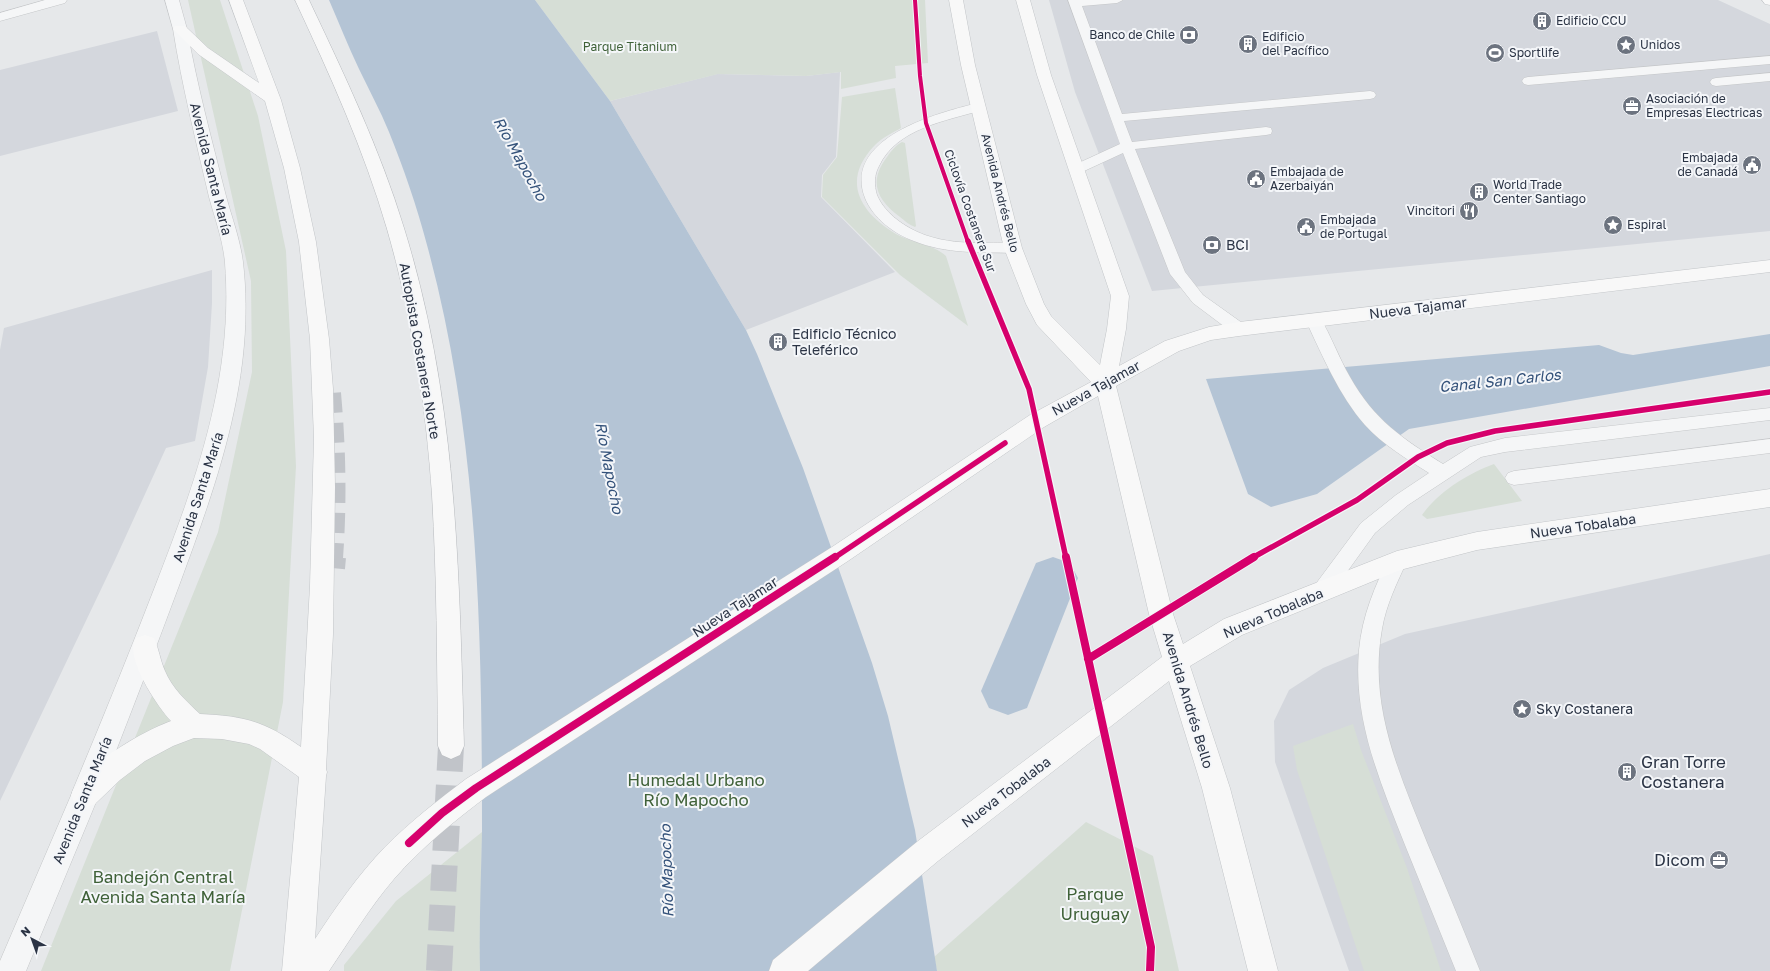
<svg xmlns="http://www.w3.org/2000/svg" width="1770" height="971" viewBox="0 0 1770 971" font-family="'Golos Text',sans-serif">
<rect width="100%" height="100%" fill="#e6e8ea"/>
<!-- built -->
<path fill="#d4d7dd" d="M1049,0h669l52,24v207l-618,60 -77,-199z
M157,31l21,80 -178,45v-86z
M840,72l-4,85 -14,18 -1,22 74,75 -149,58 -136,-229 107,-27 89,2z
M212,270v33l-4,64 -13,74 -29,7 -51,112 -115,241v-451l4,-22z
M1770,554v417h-421l-74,-209 -1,-41 15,-31 34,-22 82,-34z"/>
<!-- green -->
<path fill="#d6ded6" d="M188,0h32l38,116 28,135 10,215 -13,236 -53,269h-189l177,-439 34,-160 -1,-91z
M535,0h390l3,63 -33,3 1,12 -55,11v-17l-35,4 -88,-2 -108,27z
M895,88l6,40c-9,5 -19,10 -26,17 -34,35 -16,67 21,89 16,9 37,10 50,22l22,70 -68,-51 -78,-78 1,-22 14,-18 5,-60z
M902,142l3,1 11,83 -1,1c-6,-2 -11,-7 -15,-10 -23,-17 -32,-35 -13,-60 4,-6 9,-12 15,-15z
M1494,464l28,37 -89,17 -6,1 -5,-4c16,-23 47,-42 72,-51z
M1353,724l8,26 46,118 34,103h-77l-67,-201 -4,-24z
M1086,822l67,34 26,115h-242l-3,-14z
M482,832l-2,139h-136v-6l52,-64z"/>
<!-- water -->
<path fill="#b4c4d5" d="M329,0h206l75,101 136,229 11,24 46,114 69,195 16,53 27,114 22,141h-457c-1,-47 1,-93 2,-140 0,-195 -3,-396 -55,-586 -10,-38 -23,-76 -38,-113 -9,-22 -20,-42 -30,-63 -11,-23 -20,-46 -30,-69z
M1770,334v32l-361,63 -92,65 -46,13 -23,-13 -42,-115 393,-34 22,8 12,2z"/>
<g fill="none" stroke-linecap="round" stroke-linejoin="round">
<!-- canal -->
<path fill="#b4c4d5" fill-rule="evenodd" d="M1053,557l17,6 8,15 -51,130 -19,7 -19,-7 -8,-17 55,-128z"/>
<!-- motorway-tunnel-far1 -->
<path stroke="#c1c4c9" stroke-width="20" stroke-dasharray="20 10" stroke-linecap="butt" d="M331,393c5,55 6,110 2,165"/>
<!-- motorway-tunnel -->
<path stroke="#c1c4c9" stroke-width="26" stroke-dasharray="26 14" stroke-linecap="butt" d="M332,568l1,-11
M439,971l12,-225"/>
<!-- service casing -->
<g stroke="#c4c6c8" stroke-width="1">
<path id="service" d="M1068,0h55l-6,3 -35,3 40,108 248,-23 4,1 2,3 -2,3 -4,1 -246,22 8,21 134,-15 5,1 1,3 -1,3 -5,1 -131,14 50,123 18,23 42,30 2,4 -2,4 -6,1 -6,-1 -40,-30 -23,-29 -47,-121 -41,19h-10l-2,-3 2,-3 48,-22z
M1770,56v8l-242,21 -4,-1 -2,-3 2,-3 4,-1z
M1770,73v8l-54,5 -4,-1 -2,-3 2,-3 4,-1z
M978,103l4,1 2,3 -2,3c-36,11 -85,18 -103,56 -5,9 -5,19 -2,29 8,19 29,33 48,40 20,7 39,8 60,8 11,0 23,-1 33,2l2,3 -2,3 -5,2c-34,-1 -67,1 -99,-12 -20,-7 -41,-23 -49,-43 -23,-60 72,-85 113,-95z
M1314,316l6,1c11,19 19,41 30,60 24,43 53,62 93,87l27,-17 35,-9 265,-30v12l-265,32 -24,5 -73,48 -33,28 -46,64 -7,2 -7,-2 -3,-6 3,-6 46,-62 35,-28 33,-22c-22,-14 -46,-28 -64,-48 -26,-30 -42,-68 -59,-104l2,-4z
M1770,439v14l-256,32 -6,-2 -3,-5 3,-5 6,-2z
M1397,553l7,2 3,6c-10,22 -21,44 -25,68 -14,78 18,146 46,216 18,42 35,84 52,126h-24c-17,-42 -34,-84 -51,-126 -25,-64 -52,-125 -46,-195 3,-34 16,-64 31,-95z"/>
</g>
<!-- minor casing -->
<g stroke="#c4c6c8" stroke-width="1">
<path id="minor" d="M180,25l5,1 2,3c10,56 25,112 39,167 6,22 14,43 17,66 13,112 -25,218 -63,321 -26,70 -53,140 -80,209l-4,9 -10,4 -10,-4 -4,-9c29,-69 57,-138 84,-208 40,-103 78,-208 69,-321 -2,-23 -10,-44 -16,-66 -13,-56 -27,-111 -36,-168l2,-3z"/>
</g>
<!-- tertiary casing -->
<g stroke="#c4c6c8" stroke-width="1">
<path id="tertiary" d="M45,0h22l-2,3 -65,18v-8z
M165,0h14l8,29 -2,3h-10l-2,-3z
M85,782l10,4 4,9 -73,176h-26v-10l75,-175z"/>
</g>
<!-- primary casing -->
<g stroke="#c2c5c8" stroke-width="1">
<path id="primary" d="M229,0h14l38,100 19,68 16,74 13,97 4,50 2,98 -2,147 -7,135 1,3 -1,4 -11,163c21,-32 43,-64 70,-92 25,-25 53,-47 81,-68l366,-232 198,-132 61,-33 -54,-57 -11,-21 -22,-56 -43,-183 -12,-65h14l12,65 47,183 22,56 7,12 49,49 7,-36 4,-33 -74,-221 -21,-75h14l21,75 78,221 -3,33 -7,37 46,-25 44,-14 30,-5 531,-62v12l-531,64 -28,4 -32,11 -63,35 57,228 10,30 41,-25 173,-68 80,-19 293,-43v18l-293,43 -77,20 -158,65 -52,31 40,122 48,183h-30l-46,-183 -33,-107 -231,180 -130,110h-39l4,-11 145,-119 244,-184 -13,-43 -51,-218 -54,31 -196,134 -362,236c-33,25 -65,51 -92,82 -24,28 -44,61 -65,92h-47l17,-194 -39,-28 -11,-5 -27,-5 -28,-1 -21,8 -28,15 -25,19 -25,24 -10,4 -10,-4 -4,-9c13,-30 70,-63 100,-74 -14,-15 -38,-52 -38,-74 0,-3 2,-6 3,-9l9,-3 9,3c5,11 6,22 11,33 7,17 22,31 35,43 44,2 64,7 101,33l9,-161 4,-148 -4,-99 -11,-97 -15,-74 -19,-67 -67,-47 -25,-25 2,-3h10l23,22 51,35z
M1762,0h8v5l-5,-1z"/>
</g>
<!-- motorway casing -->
<g stroke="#b8bbbf" stroke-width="1">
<path id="motorway" d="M295,0h14c35,74 71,149 95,228 53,171 55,341 60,518l-4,9 -9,4 -9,-4 -4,-9c-1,-84 -1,-167 -6,-251 -6,-89 -20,-180 -45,-266 -23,-79 -57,-154 -92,-229z"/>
</g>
<!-- service -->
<use href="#service" fill="#f5f6f7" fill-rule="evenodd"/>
<!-- minor -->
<use href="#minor" fill="#f5f6f7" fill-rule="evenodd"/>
<!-- tertiary -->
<use href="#tertiary" fill="#f5f6f7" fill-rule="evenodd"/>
<!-- primary -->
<use href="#primary" fill="#f8f8f8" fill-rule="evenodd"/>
<!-- motorway -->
<use href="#motorway" fill="#f8f8f8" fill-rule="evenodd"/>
<!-- cycleway-far2 casing -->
<g stroke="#f4f6f9" stroke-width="6">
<path id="cycleway-far2" d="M915,0l5,76 6,47 42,119"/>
</g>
<!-- cycleway-far1 casing -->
<g stroke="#f4f6f9" stroke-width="8">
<path id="cycleway-far1" d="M968,241l61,148 37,169
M834,558l171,-115
M1252,558l105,-58 61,-43 29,-14 48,-12 275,-39"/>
</g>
<!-- cycleway casing -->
<g stroke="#f4f6f9" stroke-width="10">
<path id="cycleway" d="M1066,557l85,390 -1,24
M1088,659l166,-102
M409,843l33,-30 34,-25 359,-231"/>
</g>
<!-- cycleway-far2 -->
<use href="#cycleway-far2" stroke="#d6006c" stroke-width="4"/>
<!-- cycleway-far1 -->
<use href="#cycleway-far1" stroke="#d6006c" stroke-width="5.5"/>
<!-- cycleway -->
<use href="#cycleway" stroke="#d6006c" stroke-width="8"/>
</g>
<!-- icons -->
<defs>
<g id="building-disc" transform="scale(1)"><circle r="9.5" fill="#6c737f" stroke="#f4f6f9"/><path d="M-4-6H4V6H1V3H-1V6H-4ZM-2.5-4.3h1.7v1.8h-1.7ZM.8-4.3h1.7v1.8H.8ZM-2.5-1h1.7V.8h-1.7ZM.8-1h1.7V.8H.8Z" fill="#fff"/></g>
<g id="bank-disc" transform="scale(1)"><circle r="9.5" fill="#6c737f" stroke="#f4f6f9"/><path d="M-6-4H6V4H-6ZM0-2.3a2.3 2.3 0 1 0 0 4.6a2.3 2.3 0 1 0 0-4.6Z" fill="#fff"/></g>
<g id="sight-disc" transform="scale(1)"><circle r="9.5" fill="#6c737f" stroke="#f4f6f9"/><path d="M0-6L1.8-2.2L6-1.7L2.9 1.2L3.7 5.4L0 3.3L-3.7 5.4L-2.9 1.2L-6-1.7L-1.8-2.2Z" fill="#fff"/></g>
<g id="stadium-disc" transform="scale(1)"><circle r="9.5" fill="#6c737f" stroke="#f4f6f9"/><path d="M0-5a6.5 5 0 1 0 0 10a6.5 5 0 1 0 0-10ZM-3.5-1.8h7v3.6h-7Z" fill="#fff"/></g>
<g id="office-disc" transform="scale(1)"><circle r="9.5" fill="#6c737f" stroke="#f4f6f9"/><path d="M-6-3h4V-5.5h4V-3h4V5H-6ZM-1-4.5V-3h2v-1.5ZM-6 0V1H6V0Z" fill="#fff"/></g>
<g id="civic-disc" transform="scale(1)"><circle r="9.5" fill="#6c737f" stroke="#f4f6f9"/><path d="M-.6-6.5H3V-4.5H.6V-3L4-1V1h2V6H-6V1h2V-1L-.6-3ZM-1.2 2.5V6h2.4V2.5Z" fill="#fff"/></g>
<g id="restaurant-disc" transform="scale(1)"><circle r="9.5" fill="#6c737f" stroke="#f4f6f9"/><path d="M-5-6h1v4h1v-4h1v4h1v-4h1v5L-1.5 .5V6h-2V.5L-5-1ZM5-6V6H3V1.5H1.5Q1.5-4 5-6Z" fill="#fff"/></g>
</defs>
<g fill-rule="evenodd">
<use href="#building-disc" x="1542" y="21"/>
<use href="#bank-disc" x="1189" y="35"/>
<use href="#building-disc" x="1248" y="44"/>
<use href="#sight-disc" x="1626" y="45"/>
<use href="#stadium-disc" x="1495" y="53"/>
<use href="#office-disc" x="1632" y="106"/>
<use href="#civic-disc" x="1752" y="165"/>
<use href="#civic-disc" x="1256" y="179"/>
<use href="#building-disc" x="1479" y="192"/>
<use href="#restaurant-disc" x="1469" y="211"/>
<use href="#sight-disc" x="1613" y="225"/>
<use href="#civic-disc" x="1306" y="227"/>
<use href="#bank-disc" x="1212" y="245"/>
<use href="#building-disc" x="778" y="342"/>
<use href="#sight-disc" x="1522" y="709"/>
<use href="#building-disc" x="1627" y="772"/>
<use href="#office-disc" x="1719" y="860"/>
</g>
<g text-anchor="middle" stroke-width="4" stroke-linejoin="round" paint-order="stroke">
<!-- far-poi labels -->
<g font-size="12" fill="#2b3445" stroke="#f4f6f9" text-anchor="start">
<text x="1556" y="25">Edificio CCU</text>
<text x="1175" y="39" text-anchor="end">Banco de Chile</text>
<text x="1262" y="41">Edificio<tspan x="1262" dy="14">del Pacífico</tspan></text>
<text x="1640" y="49">Unidos</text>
<text x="1509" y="57">Sportlife</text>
<text x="1646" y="103">Asociación de<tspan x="1646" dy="14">Empresas Electricas</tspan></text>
<text x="1738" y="162" text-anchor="end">Embajada<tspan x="1738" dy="14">de Canadá</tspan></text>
<text x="1270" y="176">Embajada de<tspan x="1270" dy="14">Azerbaiyán</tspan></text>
<text x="1493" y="189">World Trade<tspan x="1493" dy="14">Center Santiago</tspan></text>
<text x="1455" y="215" text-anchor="end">Vincitori</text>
<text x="1320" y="224">Embajada<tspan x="1320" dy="14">de Portugal</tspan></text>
<text x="1627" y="229">Espiral</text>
</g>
<!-- far-park labels -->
<g font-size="12" fill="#3f6138" stroke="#f4f6f9">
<text x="630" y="51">Parque Titanium</text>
</g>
<!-- far-street labels -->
<g font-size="12" fill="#2b3445" stroke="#f4f6f9">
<text transform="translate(1000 193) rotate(76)" y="4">Avenida Andrés Bello</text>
<text transform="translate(970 211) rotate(70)" y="4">Ciclovía Costanera Sur</text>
</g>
<!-- street labels -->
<g font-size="14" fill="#2b3445" stroke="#f4f6f9">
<text transform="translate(211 169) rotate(76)" y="5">Avenida Santa María</text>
<text transform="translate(1418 308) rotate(-7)" y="5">Nueva Tajamar</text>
<text transform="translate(420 351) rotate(80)" y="5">Autopista Costanera Norte</text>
<text transform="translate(1096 388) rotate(-29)" y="5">Nueva Tajamar</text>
<text transform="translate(198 497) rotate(-72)" y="5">Avenida Santa María</text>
<text transform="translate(1583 526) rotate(-8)" y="5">Nueva Tobalaba</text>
<text transform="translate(735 607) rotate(-33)" y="5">Nueva Tajamar</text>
<text transform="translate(1273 613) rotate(-23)" y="5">Nueva Tobalaba</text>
<text transform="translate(1188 700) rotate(73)" y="5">Avenida Andrés Bello</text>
<text transform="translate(1006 792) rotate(-37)" y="5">Nueva Tobalaba</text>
<text transform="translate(82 800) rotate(-68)" y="5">Avenida Santa María</text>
</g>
<!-- poi labels -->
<g font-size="14" fill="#2b3445" stroke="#f4f6f9" text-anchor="start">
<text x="1226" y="250">BCI</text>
<text x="792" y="339">Edificio Técnico<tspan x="792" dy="16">Teleférico</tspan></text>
<text x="1536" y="714">Sky Costanera</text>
</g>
<!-- water labels -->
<g font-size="15" font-style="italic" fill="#34527a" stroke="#f4f6f9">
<text transform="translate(520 159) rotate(61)" y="5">Río Mapocho</text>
<text transform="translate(1500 381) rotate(-6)" y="5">Canal San Carlos</text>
<text transform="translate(609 468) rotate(79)" y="5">Río Mapocho</text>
<text transform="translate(667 871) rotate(-92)" y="5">Río Mapocho</text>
</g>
<!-- near-poi labels -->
<g font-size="17" fill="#2b3445" stroke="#f4f6f9" text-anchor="start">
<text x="1641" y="768">Gran Torre<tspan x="1641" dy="20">Costanera</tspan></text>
<text x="1705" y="866" text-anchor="end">Dicom</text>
</g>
<!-- near-park labels -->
<g font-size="17" fill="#3f6138" stroke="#f4f6f9">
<text x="696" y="786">Humedal Urbano<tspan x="696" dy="20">Río Mapocho</tspan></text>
<text x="163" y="883">Bandejón Central<tspan x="163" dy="20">Avenida Santa María</tspan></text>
<text x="1095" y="900">Parque<tspan x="1095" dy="20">Uruguay</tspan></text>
</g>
</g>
<!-- north arrow -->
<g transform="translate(32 939) rotate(319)" stroke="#f4f6f9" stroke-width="3" paint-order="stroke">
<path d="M0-3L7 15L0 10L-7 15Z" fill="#2b3445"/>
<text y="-6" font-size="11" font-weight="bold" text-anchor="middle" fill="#2b3445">N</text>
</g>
</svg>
